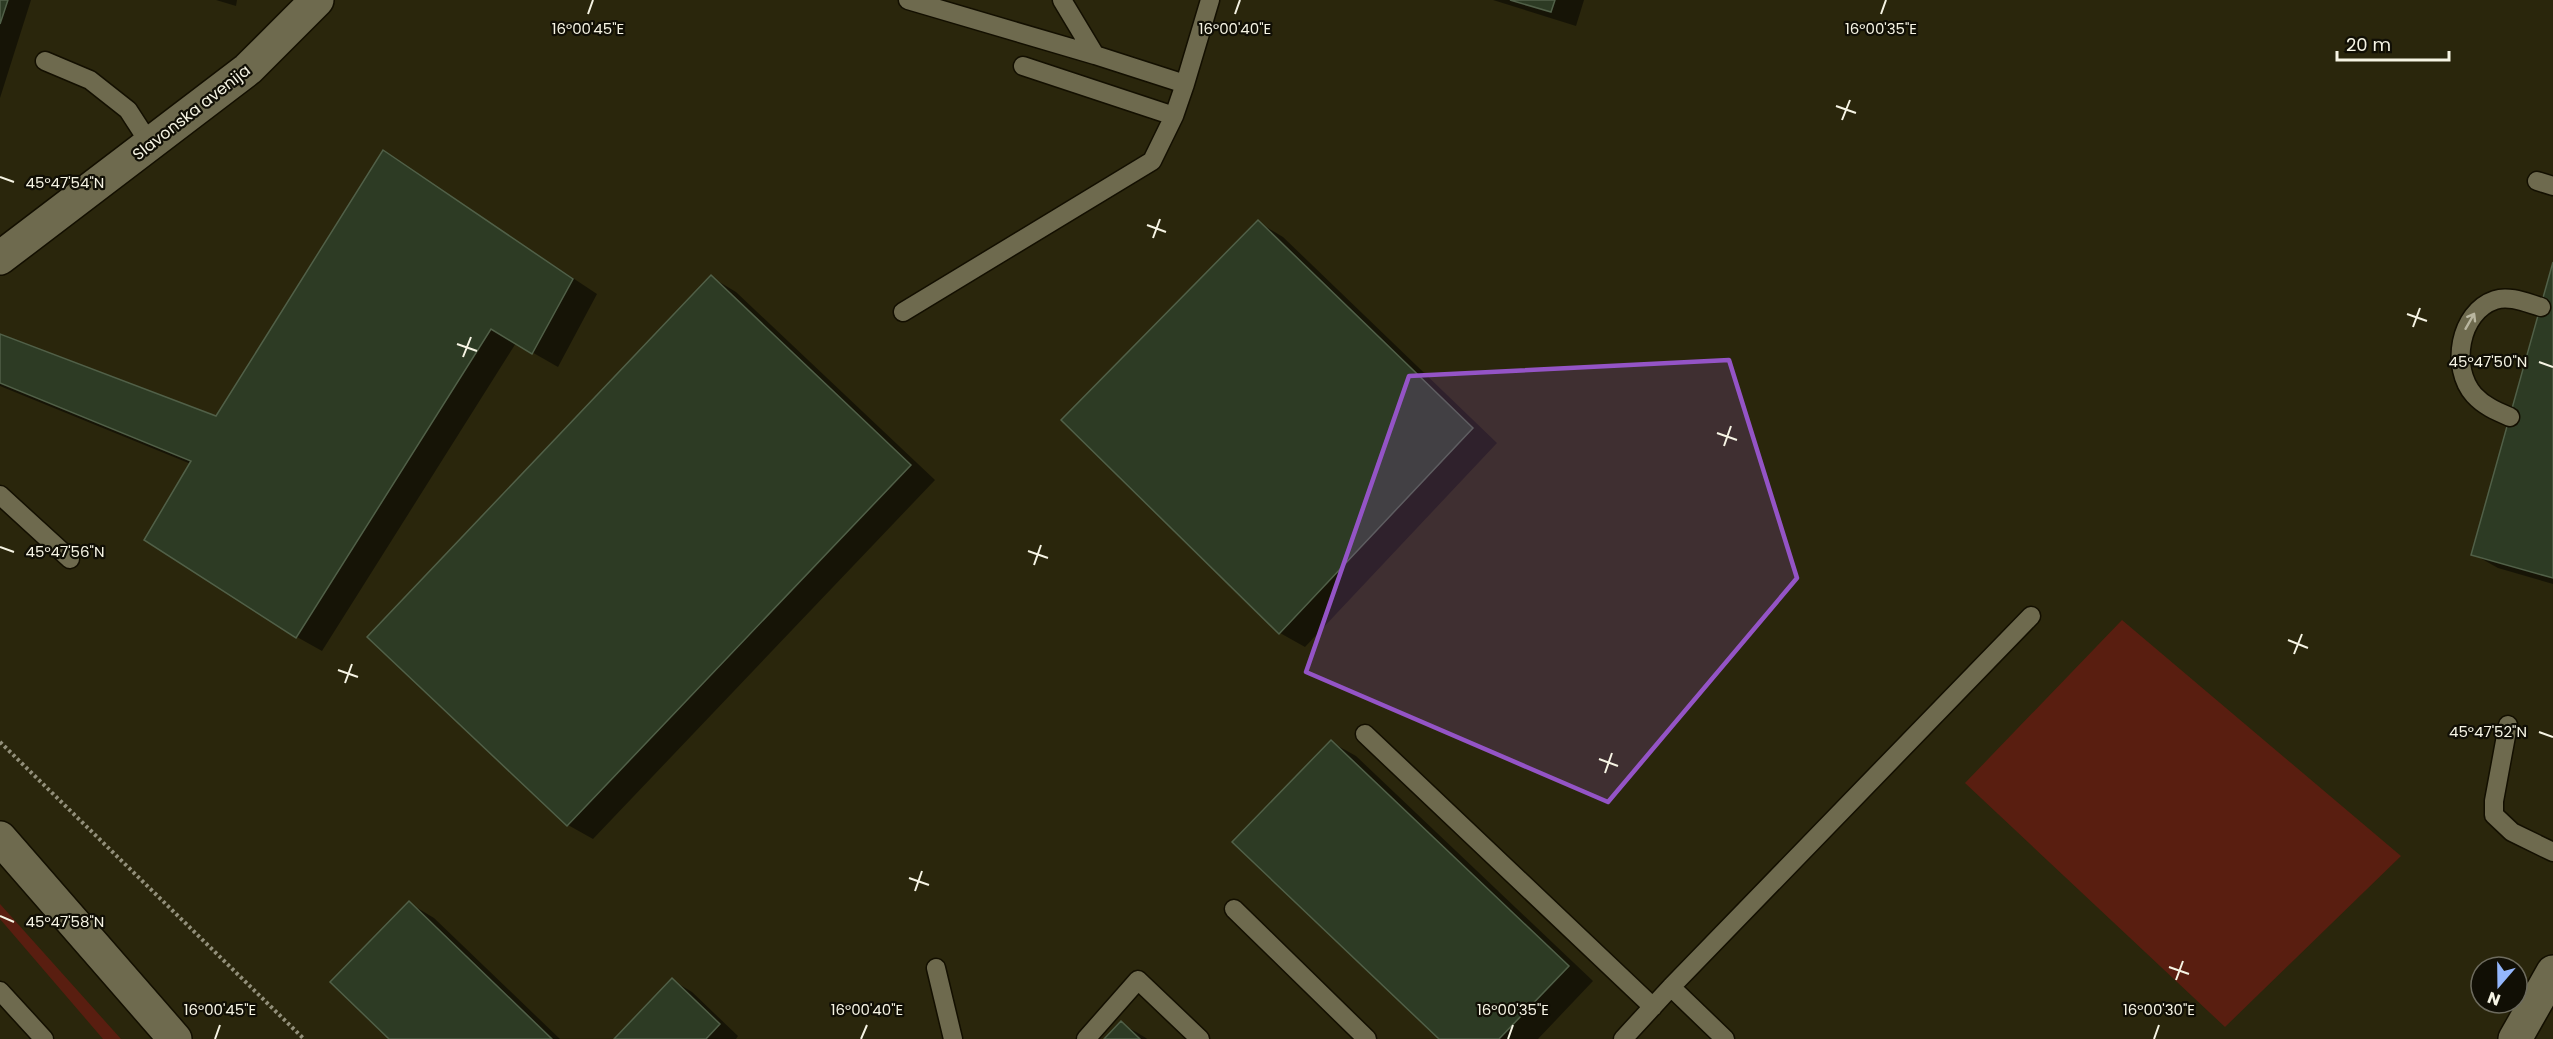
<svg xmlns="http://www.w3.org/2000/svg" width="2553" height="1039" viewBox="0 0 2553 1039" font-family="Poppins,sans-serif">
<rect width="100%" height="100%" fill="#2a260c"/>
<!-- grass -->
<path fill="#591e10" d="M2122,620l279,236 -176,171 -260,-244z
M0,904l121,135h-18l-103,-120z"/>
<!-- shadow -->
<path fill="#0007" d="M0,0h31l-31,98z
M216,0h21l-1,6z
M1493,0h91l-8,26z
M383,152l214,142 -39,73 -42,-24 -194,308 -25,-14 -106,-173 -191,-78v-50l216,82z
M1258,222l25,15 214,206 -192,204 -25,-14z
M2553,268v316l-55,-16 -25,-14z
M711,277l25,15 199,188 -342,359 -25,-14z
M1331,742l25,14 237,225 -55,58h-97z
M409,903l25,15 126,121h-169z
M672,980l20,12 46,44 -2,3h-120z
M1121,1023l25,15 1,1h-41z"/>
<!-- building -->
<path fill="#2d3b24" stroke="#516048" stroke-width="1.5" d="M0,0h8l-8,24z
M1510,0h45l-4,12z
M383,150l190,129 -41,75 -41,-25 -195,309 -152,-98 47,-79 -191,-78v-49l216,82z
M1258,220l215,208 -194,206 -218,-214z
M2553,262v316l-82,-23z
M711,275l200,190 -344,361 -200,-189z
M1331,740l238,226 -70,73h-60l-207,-197z
M409,901l143,138h-163l-59,-57z
M672,978l48,46 -14,15h-92z
M1121,1021l19,18h-36z"/>
<g fill="none" stroke-linecap="round" stroke-linejoin="round">
<!-- service casing -->
<g stroke="#130f00" stroke-width="21">
<path id="service" d="M908,0l187,55
M1062,0l33,55 90,29
M45,61l45,19 38,30 22,34
M1023,66l151,50
M2537,181l16,5
M903,312l249,-151 22,-45 11,-32 25,-84
M2510,417c-14,-6 -26,-11 -36,-22 -24,-27 -15,-83 21,-95 14,-5 32,3 46,7
M0,495l70,64
M2508,725l-14,76v14l18,17 41,20
M1365,734l288,273
M1234,909l133,130
M936,968l17,71
M1671,987l360,-371
M0,991l44,48
M1086,1039l52,-59 62,59
M1623,1039l48,-52 54,52"/>
</g>
<!-- minor casing -->
<g stroke="#130f00" stroke-width="36">
<path id="minor" d="M0,258l248,-189 69,-69
M2515,1039l38,-67"/>
</g>
<!-- tertiary casing -->
<g stroke="#130f00" stroke-width="36">
<path id="tertiary" d="M0,838l175,201"/>
</g>
<!-- path -->
<path stroke="#93907b" stroke-width="4" stroke-dasharray="3 3" stroke-linecap="butt" d="M0,742l304,297"/>
<!-- service -->
<use href="#service" stroke="#6e6a4e" stroke-width="18"/>
<!-- minor -->
<use href="#minor" stroke="#6e6a4e" stroke-width="33"/>
<!-- tertiary -->
<use href="#tertiary" stroke="#6e6a4e" stroke-width="33"/>
</g>
<!-- one-way arrows -->
<defs><path id="oneway-shaft" d="M-6 0H5M1.5-3L5.5 0L1.5 3" fill="none" stroke-width="1.6" stroke-linecap="round" stroke-linejoin="round" transform="scale(1.5)"/></defs>
<use stroke="#b9b6a0" href="#oneway-shaft" transform="translate(2470 321) rotate(-60)"/>
<!-- marked area -->
<path fill="#9454c6" fill-opacity="0.2" stroke="#9454c6" stroke-width="4.5" stroke-linejoin="round" d="M1729,360l68,218 -189,224 -302,-130 103,-296z"/>
<!-- ticks -->
<path fill="none" stroke="#f6f4e4" stroke-width="2" d="M588,14l5,-14M1235,14l5,-14M1881,14l5,-14M1836,106l20,7M1842,120l8,-20M0,177l14,5M1147,225l19,7M1153,238l7,-19M2407,314l20,7M2413,327l7,-19M457,344l20,7M463,357l8,-20M2539,362l14,5M1717,433l20,7M1724,446l7,-20M0,547l14,5M1028,551l20,7M1034,565l7,-20M2288,640l20,8M2294,654l8,-20M338,670l20,7M345,683l7,-19M2539,732l14,5M1599,759l19,7M1605,773l7,-20M909,878l20,7M915,891l7,-20M0,916l14,6M2169,967l20,7M2176,980l7,-19M215,1039l5,-14M861,1039l6,-14M1508,1039l5,-14M2154,1039l5,-14"/>
<g text-anchor="middle" stroke-width="4.5" stroke-linejoin="round" paint-order="stroke">
<!-- street labels -->
<g font-size="16" fill="#f6f4e4" stroke="#110f05">
<text transform="translate(191 112) rotate(-38)" y="6">Slavonska avenija</text>
</g>
</g>
<g font-size="15" text-anchor="middle" fill="#f6f4e4" stroke="#110f05" stroke-width="4.5" stroke-linejoin="round" paint-order="stroke">
<text x="588" y="34">16°00'45"E</text>
<text x="1235" y="34">16°00'40"E</text>
<text x="1881" y="34">16°00'35"E</text>
<text x="65" y="188">45°47'54"N</text>
<text x="2488" y="367">45°47'50"N</text>
<text x="65" y="557">45°47'56"N</text>
<text x="2488" y="737">45°47'52"N</text>
<text x="65" y="927">45°47'58"N</text>
<text x="220" y="1015">16°00'45"E</text>
<text x="867" y="1015">16°00'40"E</text>
<text x="1513" y="1015">16°00'35"E</text>
<text x="2159" y="1015">16°00'30"E</text>
</g>
<!-- north arrow -->
<g transform="translate(2499 985) rotate(200)"><circle r="28" fill="#110f05" stroke="#6d6b5e" stroke-width="1.5"/>
<path d="M0-4.5L10 22L0 15L-10 22Z" fill="#94b7fd"/>
<text y="-9" font-size="16" font-weight="bold" text-anchor="middle" fill="#f6f4e4">N</text>
</g>
<!-- scale -->
<path d="M2337 51v9h112v-9" fill="none" stroke="#f6f4e4" stroke-width="3"/>
<text x="2346" y="51" font-size="18" fill="#f6f4e4" stroke="#110f05" stroke-width="4.5" paint-order="stroke">20 m</text>
</svg>
